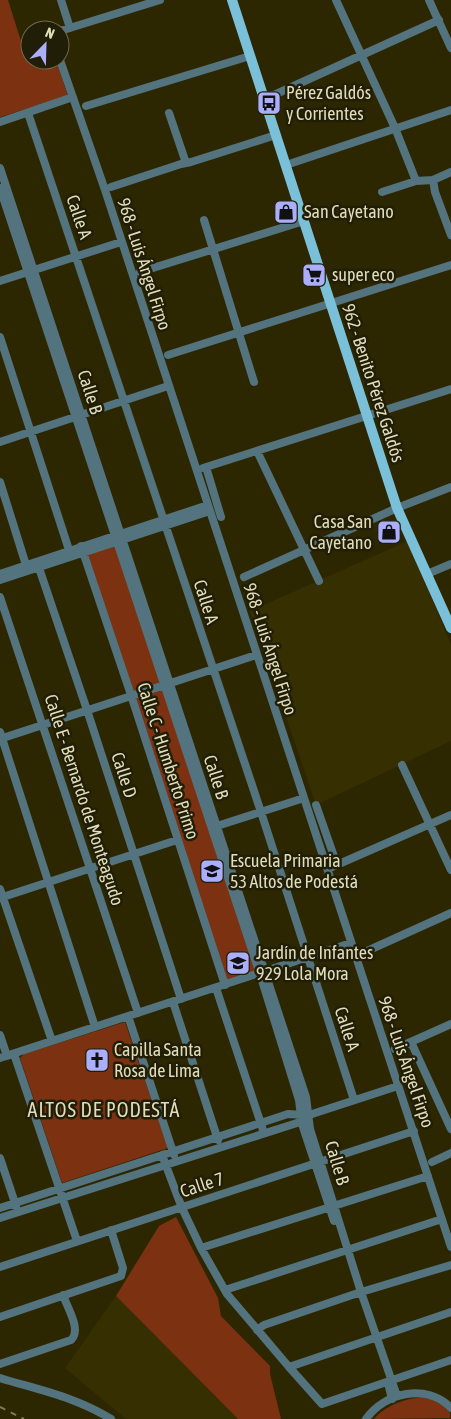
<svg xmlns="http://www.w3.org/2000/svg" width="451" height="1419" viewBox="0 0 451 1419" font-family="'Asap Condensed',sans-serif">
<rect width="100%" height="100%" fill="#2d2701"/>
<!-- built -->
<path fill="#352f02" d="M408,541l43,104v96l-135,64 -66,-194z
M116,1296l122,123h-112l-61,-51z"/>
<!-- green -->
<path fill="#7c3110" d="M0,0h8l13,41 9,-3v22h26l12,36 -68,21z
M117,541l143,433 -35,11 -142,-433z
M125,1022l43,126 -106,35 -42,-125 4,-4z
M176,1217l42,81 3,18 49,50v8l11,45h-43l-122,-123 43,-70z
M422,1397c13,3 19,6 28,16v5l-76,1c12,-14 30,-20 48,-22z"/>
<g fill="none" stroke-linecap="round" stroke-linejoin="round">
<!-- minor -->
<path stroke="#53737f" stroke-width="8" d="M61,0l9,28
M336,0l59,128 21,53
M429,0l22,48
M60,31l100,-31
M60,60l45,130 346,1057
M265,99l174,-79
M86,106l164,-50
M28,113l233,699 93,288
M169,113l17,50
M0,122l73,-25
M286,165l165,-55
M0,168l306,929 4,32 51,163 36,104
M433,180l2,12 16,43
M111,187l70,-23 10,-2 85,-27
M0,188l260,786 39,126 3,24 32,97
M382,192l34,-11 17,-1 18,-8
M204,220l50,162
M140,272l164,-51
M0,281l121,-39
M0,337l69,213
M168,355l283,-90
M0,442l168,-56
M257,451l62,130
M206,467l15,50
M203,468l248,-79
M0,482l26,83
M81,546l50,149 94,290
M37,562l50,148 94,289
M0,574l208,-69
M427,574l24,-10
M244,577l153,-69 54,-21
M0,580l210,-69
M0,597l138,416
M0,732l95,295
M0,739l256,-84
M402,765l49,105
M316,805l21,60
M217,826l87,-28
M332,867l119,-52
M0,889l52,152
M0,898l177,-58
M367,951l84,-38
M216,988l48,145
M173,1002l45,138
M128,1016l46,139
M0,1035l7,21
M411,1042l40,87
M395,1049l56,-25
M14,1054l63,187
M0,1058l351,-115
M162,1155l20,53 19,40 26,46 62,73 33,37 129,-44
M0,1158l16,48
M432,1162l19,-9
M0,1208l288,-94 17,1
M0,1218l297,-95 12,-8 89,-29
M201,1248l227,-72
M0,1267l414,-136
M225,1290l217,-71
M0,1317l121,-41 2,-8 -12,-38
M257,1330l7,-5 94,-32 93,-28
M0,1364l71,-24c11,-10 -4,-33 -8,-45
M289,1367l162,-55
M0,1378c39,12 76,19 111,41
M388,1383l4,16
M366,1419c19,-27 61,-36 85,-11"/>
<!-- major -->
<path stroke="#7ac0d8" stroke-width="10" d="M232,0l165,508 54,120"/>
<!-- rail -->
<path stroke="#7f7a55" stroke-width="2" stroke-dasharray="6 6" stroke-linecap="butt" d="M0,1407l24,12"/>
</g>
<!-- icons -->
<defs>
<g id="bus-square" transform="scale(1.25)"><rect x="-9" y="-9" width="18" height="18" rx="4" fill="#abaffb" stroke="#211e08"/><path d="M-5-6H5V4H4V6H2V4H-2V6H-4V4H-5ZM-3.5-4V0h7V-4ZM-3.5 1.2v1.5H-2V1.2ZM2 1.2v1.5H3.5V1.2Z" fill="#111"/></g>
<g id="shop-square" transform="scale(1.25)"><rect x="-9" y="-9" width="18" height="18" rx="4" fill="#abaffb" stroke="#211e08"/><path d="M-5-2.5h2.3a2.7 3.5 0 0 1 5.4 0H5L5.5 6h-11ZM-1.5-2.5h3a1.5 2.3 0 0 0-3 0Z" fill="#111"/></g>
<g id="supermarket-square" transform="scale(1.25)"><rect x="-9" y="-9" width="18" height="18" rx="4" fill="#abaffb" stroke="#211e08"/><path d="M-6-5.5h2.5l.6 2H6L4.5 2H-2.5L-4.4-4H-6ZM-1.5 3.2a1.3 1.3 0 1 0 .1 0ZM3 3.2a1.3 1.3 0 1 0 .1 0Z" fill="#111"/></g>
<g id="school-square" transform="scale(1.25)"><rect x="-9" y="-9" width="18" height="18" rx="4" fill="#abaffb" stroke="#211e08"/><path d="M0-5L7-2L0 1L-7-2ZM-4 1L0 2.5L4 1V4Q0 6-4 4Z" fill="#111"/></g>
<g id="church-square" transform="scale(1.25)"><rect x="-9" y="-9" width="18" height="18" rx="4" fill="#abaffb" stroke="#211e08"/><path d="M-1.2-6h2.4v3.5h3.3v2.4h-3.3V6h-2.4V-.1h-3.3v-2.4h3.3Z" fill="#111"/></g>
</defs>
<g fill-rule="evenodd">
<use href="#bus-square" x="269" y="103"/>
<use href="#shop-square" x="286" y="212"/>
<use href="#supermarket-square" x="314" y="275"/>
<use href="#shop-square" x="389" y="532"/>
<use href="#school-square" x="212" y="871"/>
<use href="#school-square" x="238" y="963"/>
<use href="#church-square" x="97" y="1060"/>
</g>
<g text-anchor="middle" stroke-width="5" stroke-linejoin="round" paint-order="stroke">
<!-- poi labels -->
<g font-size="18" fill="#e1ddbb" stroke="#211e08" text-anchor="start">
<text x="286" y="99">Pérez Galdós<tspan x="286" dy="21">y Corrientes</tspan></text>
<text x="304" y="218">San Cayetano</text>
<text x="332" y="281">super eco</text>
<text x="372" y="528" text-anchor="end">Casa San<tspan x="372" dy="21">Cayetano</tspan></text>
<text x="230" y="867">Escuela Primaria<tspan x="230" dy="21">53 Altos de Podestá</tspan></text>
<text x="256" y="959">Jardín de Infantes<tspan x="256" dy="21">929 Lola Mora</tspan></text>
<text x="114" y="1056">Capilla Santa<tspan x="114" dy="21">Rosa de Lima</tspan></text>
</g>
<!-- street labels -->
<g font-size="18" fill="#e1ddbb" stroke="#211e08">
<text transform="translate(79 217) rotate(71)" y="6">Calle A</text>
<text transform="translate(144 264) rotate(72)" y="6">968 - Luis Ángel Firpo</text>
<text transform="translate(373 383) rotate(72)" y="6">962 - Benito Pérez Galdós</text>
<text transform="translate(90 392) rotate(72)" y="6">Calle B</text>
<text transform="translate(206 602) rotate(72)" y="6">Calle A</text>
<text transform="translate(270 649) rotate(72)" y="6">968 - Luis Ángel Firpo</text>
<text transform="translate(168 761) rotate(72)" y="6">Calle C - Humberto Primo</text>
<text transform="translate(124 775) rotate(72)" y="6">Calle D</text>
<text transform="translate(216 777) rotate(72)" y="6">Calle B</text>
<text transform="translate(84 800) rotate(72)" y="6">Calle E - Bernardo de Monteagudo</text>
<text transform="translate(347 1029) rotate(72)" y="6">Calle A</text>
<text transform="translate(406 1062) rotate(71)" y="6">968 - Luis Ángel Firpo</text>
<text transform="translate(337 1163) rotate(73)" y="6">Calle B</text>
<text transform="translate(202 1185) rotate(-18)" y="6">Calle 7</text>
</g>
<!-- quarter labels -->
<g font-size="20" letter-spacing="1" fill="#e1ddbb" stroke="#211e08">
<text x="104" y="1117">ALTOS DE PODESTÁ</text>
</g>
</g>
<!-- north arrow -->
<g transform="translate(45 45) rotate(23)"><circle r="24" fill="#211e08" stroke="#6e6a50"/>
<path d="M0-4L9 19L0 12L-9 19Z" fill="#abaffb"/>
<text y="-8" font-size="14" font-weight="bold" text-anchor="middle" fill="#e1ddbb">N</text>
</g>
</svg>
